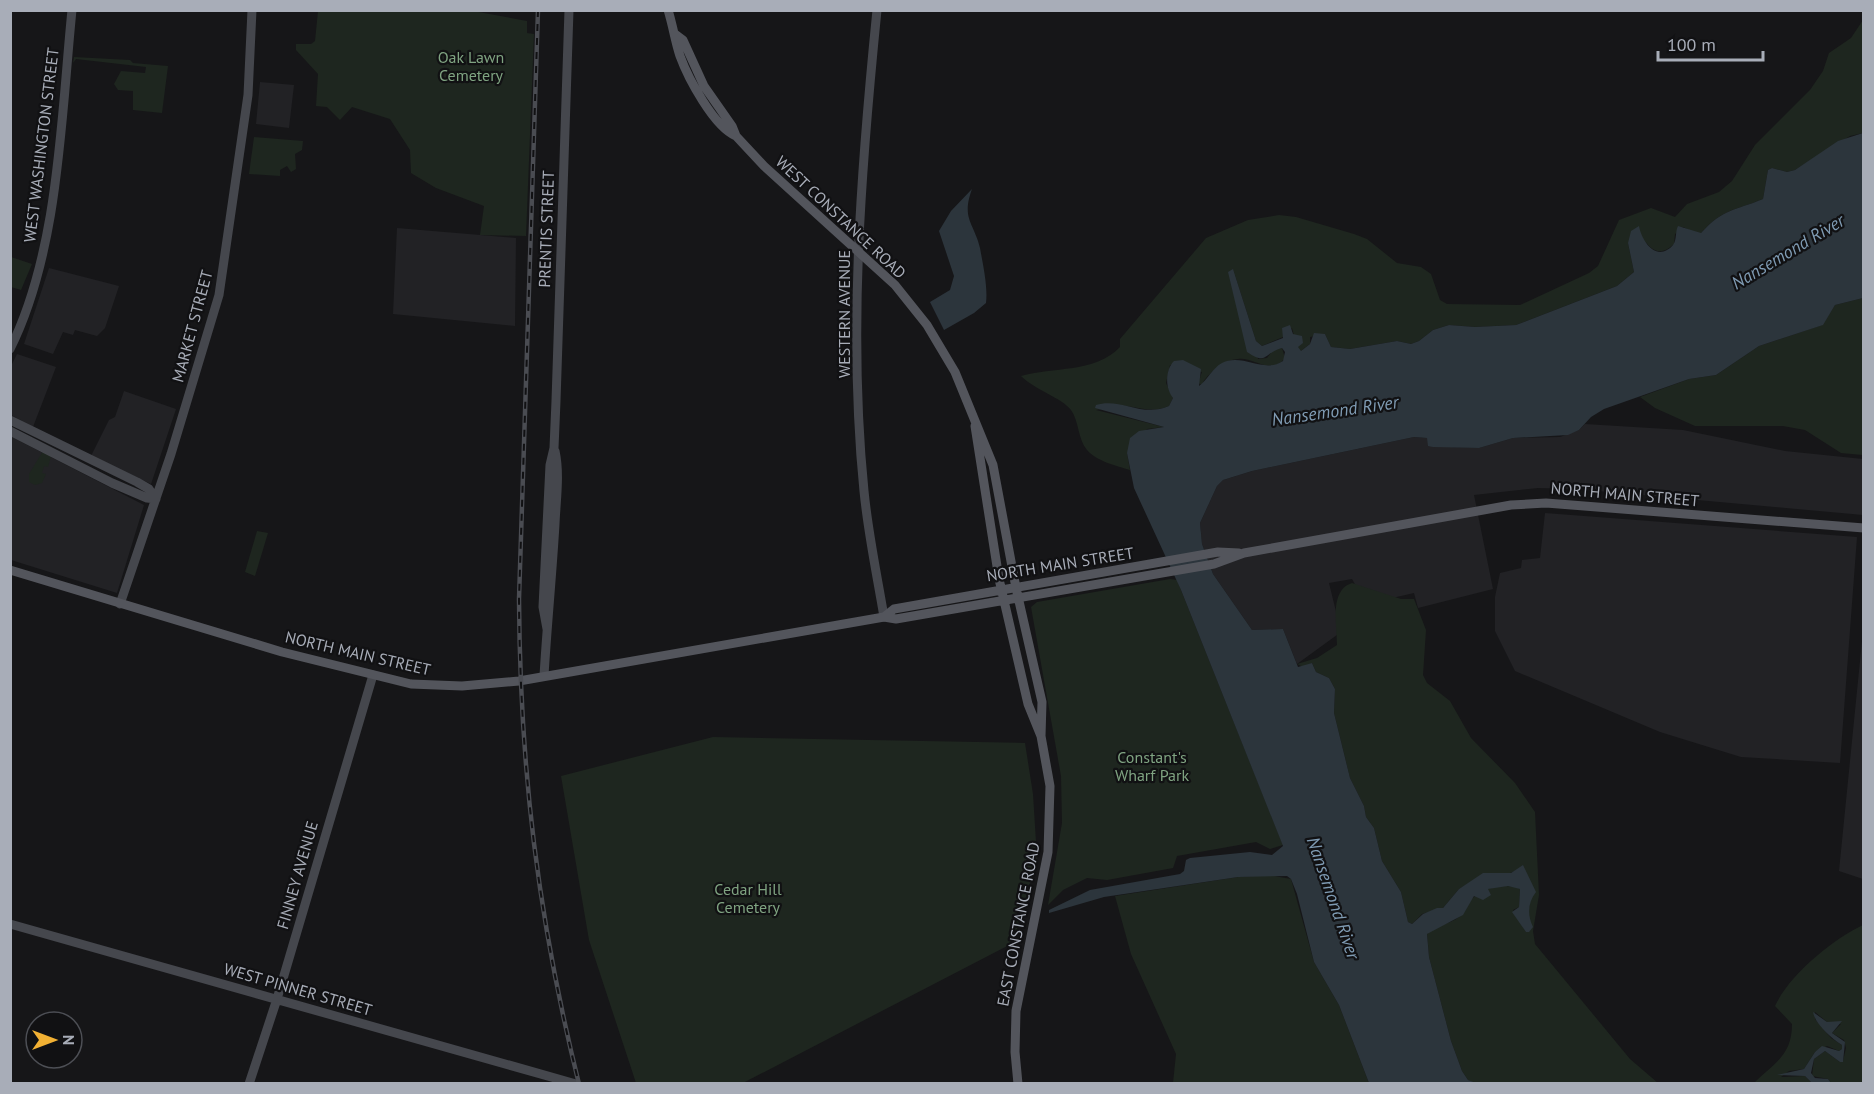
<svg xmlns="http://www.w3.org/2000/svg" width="1874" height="1094" viewBox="0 0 1874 1094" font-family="'PT Sans',sans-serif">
<rect width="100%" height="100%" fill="#161618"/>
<!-- built -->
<path fill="#222225" d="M260,82l34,3 -5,43 -33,-4z
M397,228l119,10 -1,88 -122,-12z
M49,268l70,18 -14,42 -8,8 -22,-6 -2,5 -10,-3 -10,22 -29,-10z
M17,354l39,13 -23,60 -22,-12v-49z
M124,391l52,18 -25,75 -60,-28 18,-36 6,-3z
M1585,424l98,6 102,21 78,8v56l-287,-26 -38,-1 -64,7 19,94 -75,19 -4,-15 -48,11 -14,-25 -23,4 12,49 -44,32 -14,-35 -31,1 -39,-56 -11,-30 -2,-21 17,-37 6,-6 29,-9 162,-34 13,1 24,9 28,1 34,-10 47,-1 19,-7z
M10,436l134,69 -27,88 -106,-33z
M1545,513l312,24 -17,226 -99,-6 -81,-25 -145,-61 -20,-40v-34l5,-24 21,-5 1,-8 18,-2z
M1863,631v248l-24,-8z"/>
<!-- green -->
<path fill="#1e261f" d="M318,11h155l54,10v12l7,1 -8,202 -46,-1 4,-29 -48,-18 -25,-15 -1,-23 -20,-31 -38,-12 -12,13 -13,-13 -11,-1 2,-32 -22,-24v-6h15l4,-3z
M1863,20v113l-13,3 -55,34 -8,2 -15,-4 -4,2 -5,29c-29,12 -39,9 -62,34h-6l-12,-6 -8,7 -1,10c-15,14 -23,6 -34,-9l-12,8 6,29 -17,14 -101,39 -41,2 -26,-2 -16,5 -14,11 -8,3 -14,-3 -47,8 -19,-2 -6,-13 -15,3v7l-9,7 -3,-1 -6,-22 -9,9 -21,9 -6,-5 -23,-72 25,90 9,-1 6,-8 9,-2 3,10c-14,18 -31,-1 -47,1 -11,1 -16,5 -25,12 -5,5 -9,8 -11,14l-4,-2 4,-11 -32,-7 -4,18 7,15 -4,8c-15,7 -28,2 -43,0 -9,-1 -21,3 -30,4l68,17 -17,2 -20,24 3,17c-13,-4 -34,-9 -43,-20 -9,-10 -8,-29 -16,-40 -9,-12 -36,-20 -50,-34 31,-9 75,-3 99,-29v-8l86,-101 42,-18 31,-5 17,2 58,17 13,5 30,24 24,4 10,7 9,26 7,4 73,1 69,-32 9,-7 21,-46 32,-12 24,9 12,-13 32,-12 13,-11 23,-36 55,-55 13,-19 6,-18 22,-15z
M74,57l56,3 3,3 35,3 -6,47 -29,-3v-19l-15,-1 -4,-6 7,-13 24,2 1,-6 -70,-8 -3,4z
M254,137l49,4 -1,9 -7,4 1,15 -5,3 -4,-6 -7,4v6l-31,-2z
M11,257l21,7 -11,26 -10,-3z
M1863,298v157l-22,-2 -36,-23 -22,-4h-88l-40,-18 -15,-11 49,-18 27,-4 43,-29 63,-21 13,-20z
M43,451l8,5 -3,11 -4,-1 -2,7 4,1 -4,9 -7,2 -6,-3v-8z
M257,531l11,2 -13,43 -10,-4z
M1170,579l7,1 106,265 -13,4 -14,-7 -79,14 -4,12 -66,12 -20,-2 -24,12 -15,15 14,-82 -1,-47 -30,-169 6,-5z
M1352,583l49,16h13l12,31 -3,45 4,8 23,18 21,37 44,45 20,29 4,83 -6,36 2,13 95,115 28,24 -182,1 -8,-4 -6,-9 -11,-30 -22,-84 -2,-23c7,-8 23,-10 32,-17 8,-6 8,-12 14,-19 8,-10 35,-16 47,-9l-1,18 -6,3 13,22 4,-32 -11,-31c-10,6 -20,7 -32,4l-28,16 -16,19 -21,6 -10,10 -4,-2 -7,-30 -19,-31 -8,-33 -8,-11 -2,-11 -14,-28 -16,-65 1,-24 -6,-11 -13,-6 -4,-9 -9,4 -6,-3 20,-6 20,-13c0,-19 -8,-55 15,-62z
M713,737l312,6 8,51 4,64 -24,85 -270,140h-107l-47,-143 -28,-164z
M1268,875l23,4 23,83 25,43 30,78h-196l3,-29 -45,-100 -16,-58 123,-19z
M1863,925v158h-32l-3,-4 -16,-3 2,-17 11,-8 15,11 3,-1 3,-13 -2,-8 -12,-7 9,-9 -14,-2 -12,-10v7l16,19 11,7v4l-3,2 -12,-5 -12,6 -11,17 -15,2 -8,6 24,-1 6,6 7,1 -65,1c21,-21 39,-28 39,-60l-17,-18c14,-31 58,-67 88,-81z"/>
<!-- water -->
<path fill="#2c353c" d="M1863,133v165l-28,7 -12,20 -64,21 -43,29 -27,4 -85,30 -13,8 -12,13 -11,5 -55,3 -34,10 -46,-1 -5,-1 -1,-8 -13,-1 -162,34 -29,9 -6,6 -17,37 2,21 11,30 39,56 31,-1 15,38 14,-4 4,9 13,6 6,11 -1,24 16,65 14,28 2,11 8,11 8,33 19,31 7,30 4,2 11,-10 14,-6h6l16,-19 24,-16h28l12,-8 13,27c-8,10 -9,23 -3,35l-4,5h-3l-14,-20 7,-5 1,-18 -12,-3 -20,3 3,6 -8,5 -9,-4 -11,19 -36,19 2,23 22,84 11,30 6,9 8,3h-107l-30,-78 -25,-43 -17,-68 -6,-15 -4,-3 -49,1 -134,20 -55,16v-3l41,-20 90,-16 4,-3 2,-11 4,-2 60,-6 22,3 11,-9 -102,-256 -47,-102 -7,-35 3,-15 9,-7 25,-4 -69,-19 1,-3c24,-8 46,13 73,1l4,-8c-8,-10 -8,-28 1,-37l9,-1 18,9 -2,17c9,-6 15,-22 28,-25 20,-5 38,12 56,0l2,-9 -3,-4c-19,5 -14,18 -35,4l-19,-80 5,-3 23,72 6,5 21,-8 -1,-10 8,-3 3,9 9,2 1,7 -5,4 3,4 9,-7 4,-11 11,1 6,13 19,2 47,-8 14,3 8,-3 14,-11 16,-5 26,2 41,-2 101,-39 17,-14 -6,-29 3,-12 8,-5c3,16 18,37 34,19 4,-5 2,-13 5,-19l23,7c23,-25 33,-22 62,-34l5,-29 4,-2 15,4 8,-2 43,-29z
M972,189c-11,30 2,34 8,59 3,17 8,39 6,55l-12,10 -30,17 -14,-28 20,-12 4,-14 -15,-45 12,-20z
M1813,1012l14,10 15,-1 -10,12 13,9 -2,20h-3l-15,-11 -11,8 -3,14 4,5 13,1 3,4 -20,-1 -6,-6 -28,-1 27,-6 11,-17 7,-6 17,5 3,-2v-4c-11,-7 -27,-21 -29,-33z"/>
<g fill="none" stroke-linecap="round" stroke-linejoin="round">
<!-- secondary -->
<path stroke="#45474d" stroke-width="9" d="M877,10c-16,159 -29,322 -13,481 4,42 13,84 20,126
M10,349c49,-98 51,-231 62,-339
M10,420l127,62 12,7 7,10
M10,431l102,52 35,15 9,1
M120,604l51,-150 48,-159 29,-200 4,-85
M547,629l-4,-22 7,-142 4,-17 2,-47 13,-391
M544,676c3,-51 8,-101 11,-152 1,-24 5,-50 0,-73
M10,924l566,160
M249,1084l28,-85 96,-324"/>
<!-- primary -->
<path stroke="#53555c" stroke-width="9" d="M668,10c5,16 7,31 12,46 8,22 34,71 56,80
M675,34l8,6 21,46 28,40 4,10 28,30 131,119 32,40 28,47 38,93 23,123 26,114 -1,34
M975,426l24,153 29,125 13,32 9,50 -2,66 -32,159 -1,41 3,32
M10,570l272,82 129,32 51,2 57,-5 365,-64 12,2 318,-55 30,-11 267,-48 35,-2 318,25
M884,617l10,-8 324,-57 21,1"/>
<!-- rail casing -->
<g stroke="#4a4c52" stroke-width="4.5">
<path id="rail" d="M538,10l-19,589c1,170 19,320 60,485"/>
</g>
<!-- rail -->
<use href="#rail" stroke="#111113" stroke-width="2" stroke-dasharray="7" stroke-linecap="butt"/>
</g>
<g text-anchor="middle" stroke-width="4.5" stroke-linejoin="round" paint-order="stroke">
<!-- park labels -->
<g font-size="16" fill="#7fa381" stroke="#111113">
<text x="471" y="63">Oak Lawn<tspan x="471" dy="18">Cemetery</tspan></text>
<text x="1152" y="763">Constant's<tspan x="1152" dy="18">Wharf Park</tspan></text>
<text x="748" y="895">Cedar Hill<tspan x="748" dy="18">Cemetery</tspan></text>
</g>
<!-- street labels -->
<g font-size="16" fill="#a8adb8" stroke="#111113">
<text transform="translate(41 145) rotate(-83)" y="6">WEST WASHINGTON STREET</text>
<text transform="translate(841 217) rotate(43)" y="6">WEST CONSTANCE ROAD</text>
<text transform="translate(546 229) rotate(-88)" y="6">PRENTIS STREET</text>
<text transform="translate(844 314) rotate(-90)" y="6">WESTERN AVENUE</text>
<text transform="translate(192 326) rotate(-75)" y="6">MARKET STREET</text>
<text transform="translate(1625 494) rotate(5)" y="6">NORTH MAIN STREET</text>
<text transform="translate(1060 564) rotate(-9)" y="6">NORTH MAIN STREET</text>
<text transform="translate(358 653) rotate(13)" y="6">NORTH MAIN STREET</text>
<text transform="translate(297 875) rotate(-74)" y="6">FINNEY AVENUE</text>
<text transform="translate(1018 924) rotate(-79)" y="6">EAST CONSTANCE ROAD</text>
<text transform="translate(298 989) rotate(16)" y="6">WEST PINNER STREET</text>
</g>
<!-- water labels -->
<g font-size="18" font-style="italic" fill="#7f9bb3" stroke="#111113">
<text transform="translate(1788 252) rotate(-31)" y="6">Nansemond River</text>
<text transform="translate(1335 411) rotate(-8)" y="6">Nansemond River</text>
<text transform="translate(1333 898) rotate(71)" y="6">Nansemond River</text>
</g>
</g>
<!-- border -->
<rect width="1874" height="1094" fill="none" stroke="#a8adb8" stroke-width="24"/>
<!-- north arrow -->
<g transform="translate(54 1040) rotate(90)"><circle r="28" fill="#111113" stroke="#4d4f55" stroke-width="1.5"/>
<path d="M0-4.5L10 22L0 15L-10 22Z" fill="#f2b134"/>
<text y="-9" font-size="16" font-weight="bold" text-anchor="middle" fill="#a8adb8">N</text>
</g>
<!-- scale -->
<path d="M1658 51v9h105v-9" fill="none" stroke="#a8adb8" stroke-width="3"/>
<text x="1667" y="51" font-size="18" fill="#a8adb8" stroke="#111113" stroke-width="4.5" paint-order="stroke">100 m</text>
</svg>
